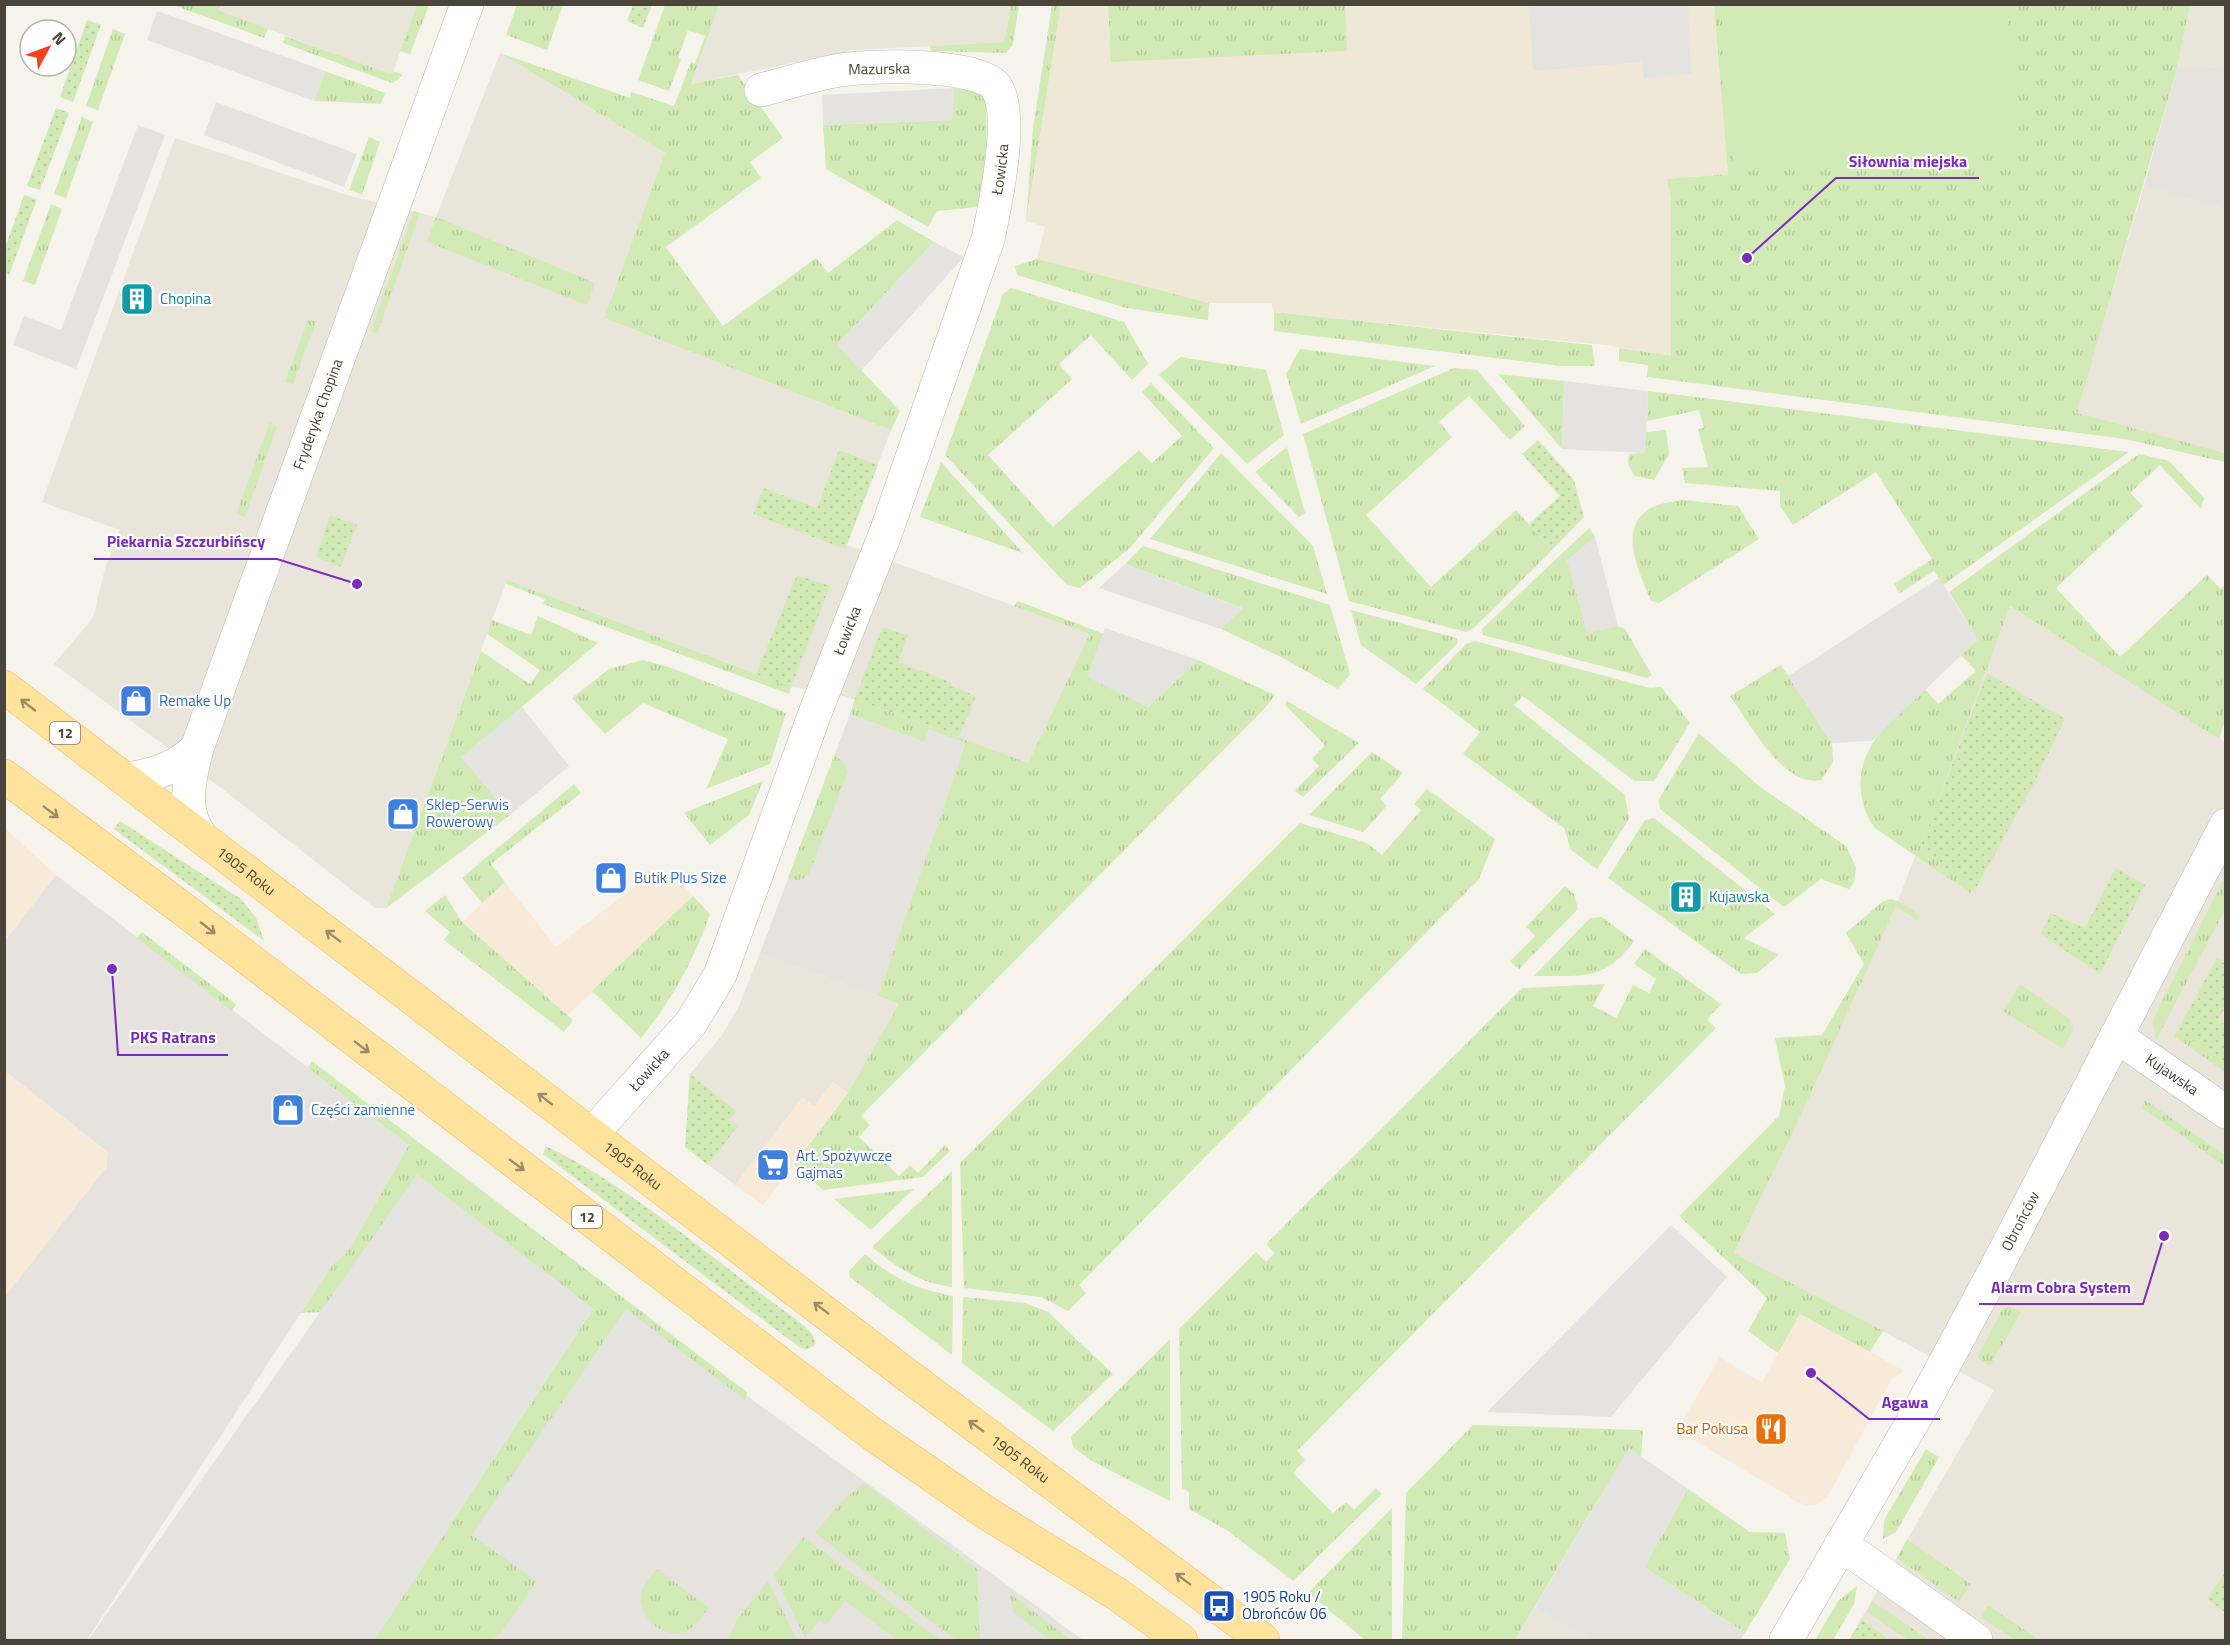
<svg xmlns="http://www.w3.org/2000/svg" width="2230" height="1645" viewBox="0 0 2230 1645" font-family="'Titillium Web',sans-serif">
<defs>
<pattern id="grass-tufts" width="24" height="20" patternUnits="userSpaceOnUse" patternTransform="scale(1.5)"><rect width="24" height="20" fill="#d2eab5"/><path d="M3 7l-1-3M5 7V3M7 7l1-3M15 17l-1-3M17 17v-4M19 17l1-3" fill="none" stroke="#b6ca9c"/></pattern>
<pattern id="garden-dots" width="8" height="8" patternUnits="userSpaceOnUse" patternTransform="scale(1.5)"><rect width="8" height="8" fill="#d2eab5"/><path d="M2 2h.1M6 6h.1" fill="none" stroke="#b6ca9c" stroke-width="1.8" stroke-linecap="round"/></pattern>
</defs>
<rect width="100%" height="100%" fill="#f6f3ec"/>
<!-- residential -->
<path fill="#eae5da" d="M220,4l197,1 -25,70 -175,-65z
M719,5h292l-7,37 -149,8 -164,34z
M2190,5h35v62l-48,1z
M500,53l165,100 -61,165 287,112 -44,115 244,89 -63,129 -189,-69 -48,-7 -284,-107 -121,328h-11l-167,-130 -154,-114 39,-46 12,-49 15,-39 -78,-28 133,-364 172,57 89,22z
M2144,186l81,23v244l-149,-39z
M2010,606l215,136v898h-376l145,-250 -260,-137 70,-144 94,-208z
M760,953l140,51 -52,89 -15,-11 -19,25 -12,-9 -67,87 -50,-38 5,-73 32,-39 17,-29z
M1535,1607l20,11 37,22h-77z"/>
<!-- commercial -->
<path fill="#f7ead8" d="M5,828l51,47 -51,66z
M673,874l20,22 -125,119 -106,-93 43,-40 51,65 91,-70 9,11z
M5,1071l103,81 -2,16 -101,130z
M833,1082l15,11 -85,112 -28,-20 67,-87 13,8z
M1800,1313l104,58 -13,9 -64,118 -11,7 -11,1 -128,-76 43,-73 42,26z"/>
<!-- industrial -->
<path fill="#e6e2dd" d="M2225,67v142l-81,-23 33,-118z
M850,714l74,28 5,-14 38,14 -89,254 -118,-43z
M56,875l353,270 -62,108 -14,11 -246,376h-82l-1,-342 102,-130 2,-16 -103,-81v-130z
M622,1305l461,335h-687z"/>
<!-- education -->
<path fill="#efe8d6" d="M1061,5h653l14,169 -61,5 4,20v158l-66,-12 -331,-33 -3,-9h-70l-164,-44 8,-32 -19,-6z"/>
<!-- grass -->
<path fill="url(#grass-tufts)" d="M173,5h47l-2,5 50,19 -4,9z
M417,5h12l-19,49 -10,-3z
M517,5h46l-16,45 -41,-15z
M665,5h54l-28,79 47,-9 45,63 -33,24 11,16 -95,69 57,79 93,-68 12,15 69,-53 37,22 -97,103 63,66 -9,19 -287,-112 61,-165 -165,-100 130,45 1,-6 43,14 17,-44 4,2 10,-28 -17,-6 -10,28 3,1 -12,32 -31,-11z
M1011,5h8l-6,39 -7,9 -75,-2 -1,-5 74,-4z
M1052,5h9l-35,216 7,-93z
M1108,5h237l2,46 -236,11z
M1714,5h476l-13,63 -100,345 148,40v9l-100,-23 -478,-62 1,-12 -29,-4v-13l52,8v-157l-4,-20 61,-5z
M113,29l12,5 -27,76 -12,-4z
M285,36l106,38 2,-3 10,4 -10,8 -4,-1 -106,-39z
M325,71l60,22 -4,11 -67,-3z
M954,88c12,2 27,1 32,14l1,51 -9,54 -41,4 -9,16 -102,-58 -3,-44 129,-5z
M82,117l11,5 -27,76 -12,-4z
M369,137l11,5 -18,53 -13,-5z
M51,204l11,5 -27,76 -12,-4z
M414,211l6,2 -43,121 -6,-3z
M436,217l159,66 -8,22 -160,-63z
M1037,259l172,44 -1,17 -82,-12 -109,-33 -2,-9z
M1011,288l113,34 24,42 -16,16 -41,-45 -32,29 13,15 -84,76 65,72 86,-77 13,13 30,-27 -40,-44 9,-9 63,65 -84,100 -50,40 -13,-3 -122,-130 58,-161z
M1274,312l318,33 3,21h-33l-288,-35z
M308,319l8,3 -23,62 -8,-2z
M1300,349l135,17 -134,58 -15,-50z
M1180,357l86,13 18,65 -37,29 -88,-89z
M1454,368l23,2 48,56 -15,14 -41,-44 -30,26 13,15 -86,78 65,72 85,-77 36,40 -78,78 -8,4 -117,-31 -46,-167z
M1498,374l66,7 -2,68z
M1648,391l481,61 -186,133 -9,-14 -34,22 -6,-9 38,-25 -56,-87 -83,53 -13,-19v-15l-95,-8 -3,-15 26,-1 -10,-38 6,-1 -5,-18 -52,11z
M270,422l7,5 -32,90 -9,-3z
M1666,430l3,24 -15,26 -19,-4 -7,-11 1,-11 16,-1 1,-21z
M1287,447l18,66 -6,4 -44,-45z
M1221,453l92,93 14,48 -177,-55z
M2139,454l30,7 35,37 -3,11 -41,-44 -30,28 13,13 -87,82 64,69 87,-82 14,14 4,-4v135l-6,19 -209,-133 -90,243 56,39 -6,5 -95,-65c-8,-10 -12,-22 -14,-35 -5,-48 32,-74 64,-104l13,15 38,-33 -15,-16 17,-16 -29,-47z
M941,462l82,91 -103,-36z
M1683,500l55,6 21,33 -100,64 -8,-2c-11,-27 -35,-74 0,-93 9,-5 21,-6 32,-8z
M1589,528l6,9 -28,24 51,65 7,3 27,46 -5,3 -164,-43 -1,-6z
M1143,546l187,59 20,69 -12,15 -55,-31 -62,-29 21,-21 -117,-44z
M507,580l284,107 -2,7 -246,-90 2,-5 -39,-15z
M1018,601l86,33 -16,43 60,30 50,-47 77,35 -10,13 -404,408 9,9 -11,12 40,39 11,-11 8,8 27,-28 5,6 -27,26 -100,13 -29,-25 54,-72 51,-89 -21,-8 88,-253 -37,-14 -5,13 -74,-28 5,-15 173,64 62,-129 -76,-28z
M1351,610l106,28 1,5 -42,41 -55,-39z
M538,616l60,27 -136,114 48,58 -124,93 95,-257 49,33 10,-14 -53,-36 5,-14 39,15z
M1475,641l175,47 11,-1 29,36 -36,58h-20l-111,-85 -9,9 111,90 4,24 -32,50 -26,-19 -7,-22 -101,-74 17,-22 -57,-43 43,-45z
M643,660l26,7 117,46 -16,51 -64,25 22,-50 -85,-36 -38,31 -33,-36 37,-29z
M1781,665l51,78 1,19 -12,18c-38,8 -72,-58 -91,-84z
M1287,701l72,42 -56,54 -8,-6 24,-25 -7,-7 13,-14 -40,-40z
M1699,733l61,54 86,59 10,21 -2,15 -5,7 -28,-10 -37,28 -124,-98 -1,-10z
M1372,752l31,21 -23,26 7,7 -24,26 -54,-17z
M834,756l8,4 6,11 -39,103c-6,6 -13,8 -21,4z
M763,781l-14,34 -39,30 -26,-32z
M574,784l7,9 -90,71 14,18 -23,21 -20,-25z
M1427,789l68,50 -16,40 -400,406 7,8 -18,18 -27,-14 -77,-9 -4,-125 340,-340 67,20 15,12 39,-45 -7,-6z
M1654,818l121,96 -31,24 35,17 -22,18 -16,1 -133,-96 37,-58z
M2225,877v33l-69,130 -3,-18 3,-9z
M1565,886l9,8 4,15 -59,60 -9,-8 25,-25 -9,-9z
M445,895l17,27 111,98 -9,12 -120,-92 6,-8 -25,-21z
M693,896l17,18c-16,46 -38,86 -69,124l-49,-47z
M1890,899l8,2 23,15 -3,5 -22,-15 -92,203 -70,144 149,78 -13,21 -70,-38 -22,39 -30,-22 19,-33 -88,-82 100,-100 6,-30 -10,-48 47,-3 42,-71 -18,-31 36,-31z
M1602,917l32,24c-31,42 -52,34 -100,35l56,-58z
M142,932l94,72 -4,7 -95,-73z
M1645,949l76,55 -14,16 9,8 -419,423 8,9 -12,13 40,40 13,-11 8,8 22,-22 6,6 -89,87 -65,-50 -39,-22v-17l-7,-4 -3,-159 77,-77 10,10 9,-9 -9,-9 256,-256 83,-4 -12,22 23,12 17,-33 16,8 7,-14 -22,-15z
M2020,984l51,36 2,10 -10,19 -60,-38z
M2178,1030l47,32v10l-51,-36z
M312,1061l435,331 -2,8 -119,-91 -154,226 65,46 -36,52 -9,7h-118l219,-331 -176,-134 -96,137 -20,1 32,-49 14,-11 62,-108 -101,-77z
M2145,1100l80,55v11l-83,-58z
M952,1171v116c-33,-4 -54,-19 -80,-40z
M914,1189l-43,41 -37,-31z
M865,1254c30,26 50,34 88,42l-1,59 -102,-78 -1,-6z
M963,1297l62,6 23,9 65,62 -60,57 -91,-68z
M2009,1306l12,6 -31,54 -13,-8 26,-50z
M1170,1339v162l-78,-40 -19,-14 -2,-10z
M1473,1425l170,5 -2,27 28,19 -70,22 -84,142h-113l4,-147z
M1926,1449l13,8 -43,75 -13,7 1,-19z
M864,1483l113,86 3,71h-24l-141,-107 27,-32z
M1688,1489l62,43 35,1 5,26 -45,74 -101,-66z
M1392,1508v132h-27l-57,-47z
M804,1537l136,103h-43l-52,-39 -19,24 -7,-5 -14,18 -31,-64z
M1907,1539l64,45 -12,18 -62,-44z
M657,1569l52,39c-7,8 -13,19 -23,23 -24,11 -54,-19 -43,-43 2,-7 10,-13 14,-19z
M768,1581l29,59h-69l8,-19z
M1857,1586l-3,18 -21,36h-18l23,-39z
M1009,1593l62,47h-21l-36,-27z
M1872,1601l57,39h-21l-41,-28z
M1988,1605l51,35h-24l-35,-23z"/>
<!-- garden -->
<path fill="url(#garden-dots)" d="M633,5h19l-9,23 -16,-7z
M87,20l14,5 -28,77 -13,-5z
M56,108l13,5 -29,77 -13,-4z
M24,195l13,4 -28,76 -4,-2v-25z
M1538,440l36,40 10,37 -32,33 -23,-26 31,-28 -38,-42z
M839,450l39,15 -33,84 -92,-35 10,-26 54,20z
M330,515l27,10 -16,42 -25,-10z
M797,575l33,11 -39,101 -35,-13z
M882,627l26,8 -10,27 53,20 -1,4 26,10 -17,41 -104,-38z
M1987,673l78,46 -32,66 -57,103 -56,-39z
M120,821l121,78 15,19 8,23 -150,-112z
M2116,868l29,17 -45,89 -59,-40 9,-21 35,15z
M2217,958l8,6v43l-7,13 7,5v37l-47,-32z
M690,1074l46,37 -7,9 9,6 -30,39 -23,-18z
M546,1146c93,45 167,115 251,174 9,8 18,13 18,25l-9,5 -7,-3 -256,-193z
M2225,1573v39l-18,-13z
M1862,1620l28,20h-41z"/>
<!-- pitch -->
<path fill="#d2eab5" d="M1735,5h272l12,144 -285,23 -13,-166z"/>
<!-- parking -->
<path fill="#e5e3e0" d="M1529,5h159l3,69 -47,4 -2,-16 -109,9z
M157,11l168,60 -11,30 -167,-61z
M954,88l-1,32 -130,5 -1,-30z
M216,102l141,52 -13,33 -140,-52z
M138,125l27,10 -89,234 -63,-24 11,-29 37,14z
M934,242l30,15 -103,114 -24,-26z
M1564,381l84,10 -3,62 -83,-4z
M1595,537l23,89 -31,7 -20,-73z
M1125,564l118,45 -22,20 -122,-41z
M1939,578l39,61 -106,102 -40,2 -44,-67z
M1105,628l93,32 -50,47 -61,-30z
M522,707l47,59 -59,49 -49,-58z
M417,1175l176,134 -219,331h-286z
M1671,1225l56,52 -116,140 -124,-5z
M626,1309l112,86 -2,11 -120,59 -79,116 -65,-46z
M1629,1448l59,41 -44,78 101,66 -5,7h-148l-57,-33z
M978,1587l36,26 36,27h-70z"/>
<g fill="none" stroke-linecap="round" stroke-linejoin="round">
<!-- street casing -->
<g stroke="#c2bbae" stroke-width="34">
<g id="street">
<path d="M197,748c-7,29 -16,61 3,87"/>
<path id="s1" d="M125,779c27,-3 53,-11 72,-31l270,-744"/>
<path id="s2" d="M2116,1036l110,76"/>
<path id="s3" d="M592,1134l99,-111 29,-48 95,-262 71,-181 102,-293c7,-33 27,-125 8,-152 -16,-24 -127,-22 -155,-17 -27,4 -53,13 -80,20"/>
<path d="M1841,1544l135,96"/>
<path id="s4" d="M1786,1640l133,-229 75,-139 232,-447"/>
</g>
</g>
<!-- primary casing -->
<g stroke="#e6c16a" stroke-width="34">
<g id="primary">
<path id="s5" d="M4,687l903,688 356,265"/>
<path d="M4,776l179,133 688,524 117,81 129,80 64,46"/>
</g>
</g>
<!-- street -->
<use href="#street" stroke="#fff" stroke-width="33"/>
<!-- primary -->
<use href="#primary" stroke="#ffe39c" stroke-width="33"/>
</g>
<!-- one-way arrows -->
<defs><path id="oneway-shaft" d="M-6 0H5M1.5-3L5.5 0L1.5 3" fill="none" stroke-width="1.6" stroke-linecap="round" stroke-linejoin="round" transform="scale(1.5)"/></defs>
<g stroke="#9c8c66">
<use href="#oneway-shaft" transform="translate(28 705) rotate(-142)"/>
<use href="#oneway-shaft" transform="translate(51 812) rotate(37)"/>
<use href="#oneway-shaft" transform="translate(208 928) rotate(38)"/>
<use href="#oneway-shaft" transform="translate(333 936) rotate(-143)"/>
<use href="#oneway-shaft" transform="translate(362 1047) rotate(37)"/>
<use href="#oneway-shaft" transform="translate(545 1099) rotate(-142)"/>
<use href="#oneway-shaft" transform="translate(517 1165) rotate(37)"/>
<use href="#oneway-shaft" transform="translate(821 1308) rotate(-143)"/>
<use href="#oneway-shaft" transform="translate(976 1426) rotate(-144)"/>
<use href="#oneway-shaft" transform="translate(1183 1579) rotate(-143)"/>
</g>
<!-- icons -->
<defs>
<g id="building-square" transform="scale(1.725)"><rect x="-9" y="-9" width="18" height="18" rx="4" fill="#0f9aa8" stroke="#fff"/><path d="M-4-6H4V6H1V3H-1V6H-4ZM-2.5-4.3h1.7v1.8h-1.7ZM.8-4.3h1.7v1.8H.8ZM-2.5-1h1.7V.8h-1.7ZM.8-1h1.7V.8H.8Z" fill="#fff"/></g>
<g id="shop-square" transform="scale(1.725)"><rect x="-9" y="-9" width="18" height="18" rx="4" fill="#3f7fe0" stroke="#fff"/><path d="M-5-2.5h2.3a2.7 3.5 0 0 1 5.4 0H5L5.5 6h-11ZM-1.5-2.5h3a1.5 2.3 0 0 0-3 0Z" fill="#fff"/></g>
<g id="supermarket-square" transform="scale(1.725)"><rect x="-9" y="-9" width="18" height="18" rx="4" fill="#3f7fe0" stroke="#fff"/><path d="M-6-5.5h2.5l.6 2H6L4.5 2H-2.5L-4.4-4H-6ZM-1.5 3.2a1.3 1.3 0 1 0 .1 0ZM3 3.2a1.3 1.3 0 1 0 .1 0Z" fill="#fff"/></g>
<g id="restaurant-square" transform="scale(1.725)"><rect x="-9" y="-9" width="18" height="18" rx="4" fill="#e8710a" stroke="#fff"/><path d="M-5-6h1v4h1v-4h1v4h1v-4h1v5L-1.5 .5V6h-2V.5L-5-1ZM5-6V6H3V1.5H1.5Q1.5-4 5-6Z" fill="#fff"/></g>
<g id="bus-square" transform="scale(1.725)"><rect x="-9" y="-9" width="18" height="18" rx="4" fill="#1a4fb4" stroke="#fff"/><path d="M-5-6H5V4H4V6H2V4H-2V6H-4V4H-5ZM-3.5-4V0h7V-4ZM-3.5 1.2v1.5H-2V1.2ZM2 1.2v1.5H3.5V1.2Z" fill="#fff"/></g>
</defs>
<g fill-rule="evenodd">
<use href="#building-square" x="137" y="299"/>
<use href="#shop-square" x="136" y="701"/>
<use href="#shop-square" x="403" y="814"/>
<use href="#shop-square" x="611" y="878"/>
<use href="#building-square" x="1686" y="897"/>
<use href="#shop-square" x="288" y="1110"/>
<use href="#supermarket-square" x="773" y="1165"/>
<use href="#restaurant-square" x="1771" y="1429"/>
<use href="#bus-square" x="1219" y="1606"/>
</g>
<g text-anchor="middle" stroke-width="4.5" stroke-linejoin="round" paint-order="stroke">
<!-- shield labels -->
<g fill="#fff" stroke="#817c74" stroke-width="1.5">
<rect x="50" y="722" width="30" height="22" rx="4.5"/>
<rect x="572" y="1206" width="30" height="22" rx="4.5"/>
</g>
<g font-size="14" font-weight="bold" fill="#4b4439">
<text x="65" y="738">12</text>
<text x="587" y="1222">12</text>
</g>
<!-- street labels -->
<g font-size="15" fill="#4b4439" stroke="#fff">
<text transform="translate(879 69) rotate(-1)" y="5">Mazurska</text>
<text dy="5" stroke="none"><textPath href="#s3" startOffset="1059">Łowicka</textPath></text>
<text dy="5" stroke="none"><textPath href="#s1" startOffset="435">Fryderyka Chopina</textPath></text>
<text dy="5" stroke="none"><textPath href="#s3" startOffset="572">Łowicka</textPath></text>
<text dy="5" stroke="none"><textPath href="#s5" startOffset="304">1905 Roku</textPath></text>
<text dy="5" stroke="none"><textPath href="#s3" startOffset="86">Łowicka</textPath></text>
<text dy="5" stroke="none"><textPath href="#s2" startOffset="68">Kujawska</textPath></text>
<text dy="5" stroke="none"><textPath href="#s5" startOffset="790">1905 Roku</textPath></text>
<text dy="5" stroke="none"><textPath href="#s4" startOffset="480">Obrońców</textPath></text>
<text dy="5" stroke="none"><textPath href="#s5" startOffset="1276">1905 Roku</textPath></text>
</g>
<!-- culture labels -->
<g font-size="15" fill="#0d838f" stroke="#fff" text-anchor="start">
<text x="160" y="304">Chopina</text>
<text x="1709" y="902">Kujawska</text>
</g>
<!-- shop labels -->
<g font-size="15" fill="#366cbe" stroke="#fff" text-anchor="start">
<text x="159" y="706">Remake Up</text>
<text x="426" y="810">Sklep-Serwis<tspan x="426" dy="17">Rowerowy</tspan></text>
<text x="634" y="883">Butik Plus Size</text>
<text x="311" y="1115">Części zamienne</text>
<text x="796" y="1161">Art. Spożywcze<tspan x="796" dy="17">Gajmas</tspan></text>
</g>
<!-- food labels -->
<g font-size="15" fill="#c56008" stroke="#fff" text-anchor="end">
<text x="1748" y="1434">Bar Pokusa</text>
</g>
<!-- transit labels -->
<g font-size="15" fill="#164399" stroke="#fff" text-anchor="start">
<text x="1242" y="1602">1905 Roku /<tspan x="1242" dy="17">Obrońców 06</tspan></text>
</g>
</g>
<!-- callouts -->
<path fill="none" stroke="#7b2cbf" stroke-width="2" d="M1747 258L1836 178H1979M357 584L277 559H94M112 969L118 1055H228M2164 1236L2143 1304H1979M1811 1373L1869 1419H1940"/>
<g fill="#7b2cbf" stroke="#fff" stroke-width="2">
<circle cx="1747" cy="258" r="6"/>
<circle cx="357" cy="584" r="6"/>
<circle cx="112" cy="969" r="6"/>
<circle cx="2164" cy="1236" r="6"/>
<circle cx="1811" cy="1373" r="6"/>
</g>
<g font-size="16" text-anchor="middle" font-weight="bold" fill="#7b2cbf" stroke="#fff" stroke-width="4.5" stroke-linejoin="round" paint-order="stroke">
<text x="1908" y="167">Siłownia miejska</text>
<text x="186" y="547">Piekarnia Szczurbińscy</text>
<text x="173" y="1043">PKS Ratrans</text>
<text x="2061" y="1293">Alarm Cobra System</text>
<text x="1905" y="1408">Agawa</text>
</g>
<!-- border -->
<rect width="2230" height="1645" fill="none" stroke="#4b4439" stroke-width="12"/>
<!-- north arrow -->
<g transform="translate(48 48) rotate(49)"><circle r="28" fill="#ffffff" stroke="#b7b4b0" stroke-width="1.5"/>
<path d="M0-4.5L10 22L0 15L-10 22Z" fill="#fc3f1d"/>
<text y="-9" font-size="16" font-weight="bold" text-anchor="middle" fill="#4b4439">N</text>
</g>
</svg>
